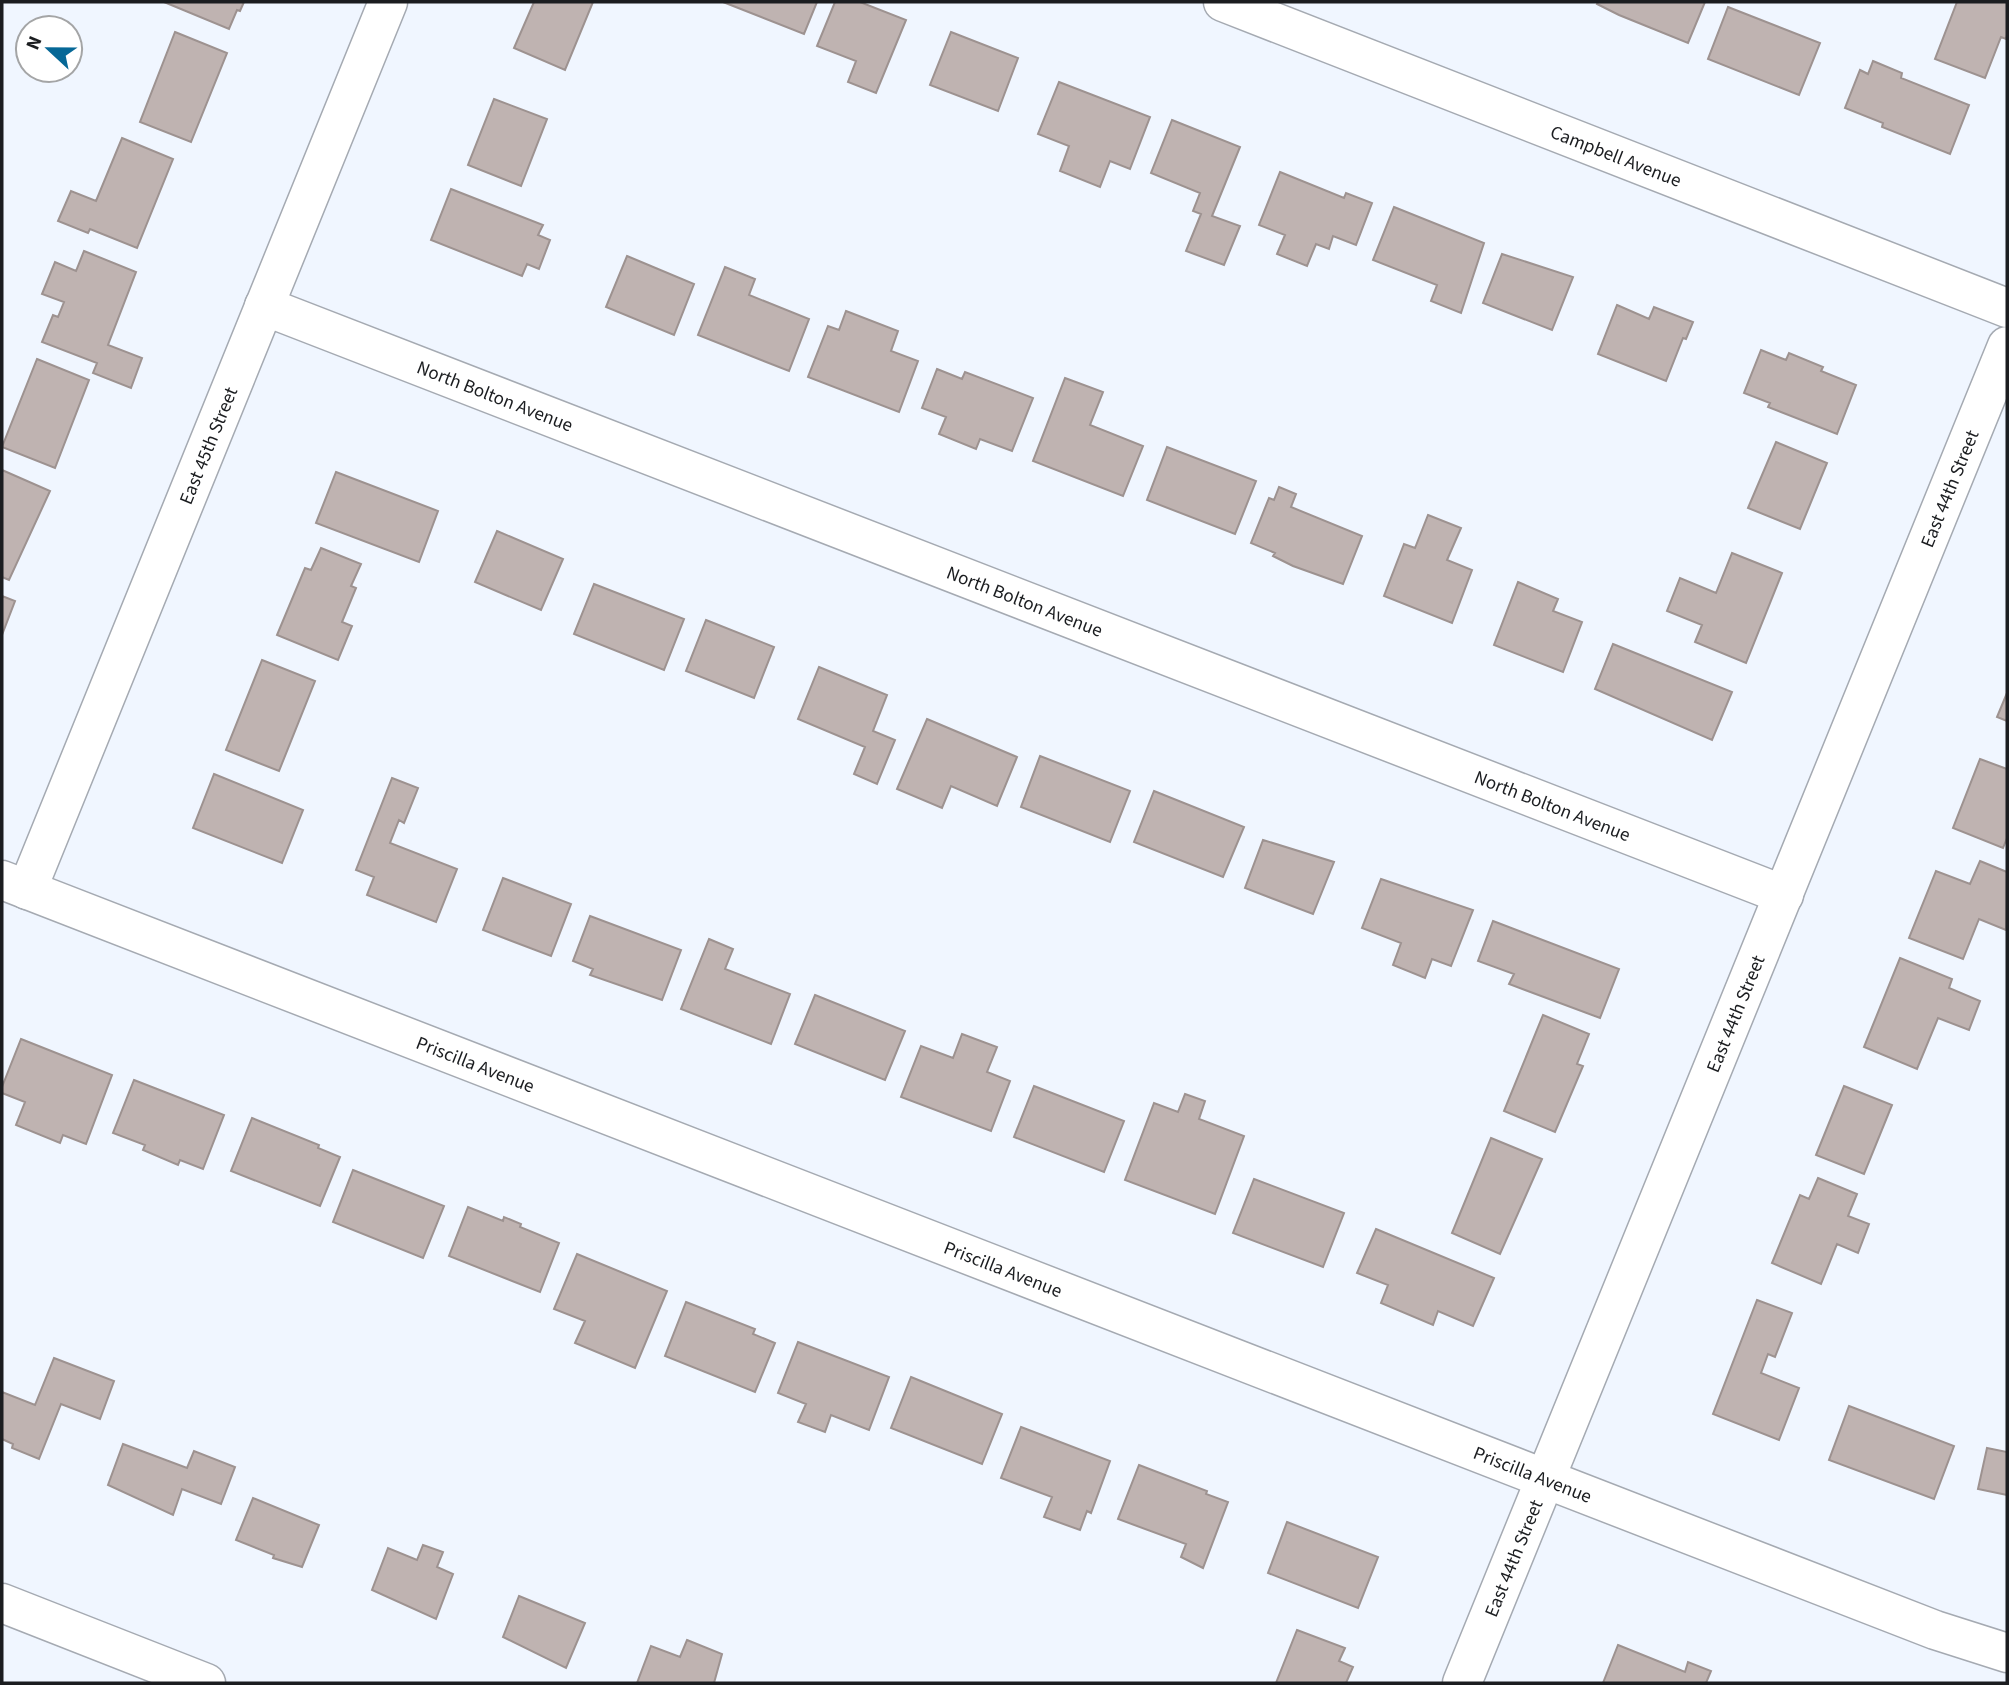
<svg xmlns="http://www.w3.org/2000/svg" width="2009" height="1685" viewBox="0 0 2009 1685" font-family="'Source Sans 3',sans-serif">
<rect width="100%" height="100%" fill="#f0f6ff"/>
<!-- building -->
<path fill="#bfb3b1" stroke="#9d9290" stroke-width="2" d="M164,2h80l-4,9 -3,-1 -8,19z
M534,2h59l-28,68 -51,-22z
M723,2h94l-13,32z
M835,2h25l46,18 -30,73 -28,-11 8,-21 -39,-15z
M1598,2h107l-17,41 -69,-28 -22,-11z
M1957,2h50v33l-1,4 -5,-2 -16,41 -50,-19z
M1728,7l92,36 -21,52 -91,-36z
M175,32l52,21 -36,89 -51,-20z
M951,32l67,26 -20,53 -68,-26z
M1873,61l29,12 -1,5 68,27 -19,49 -68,-27 1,-4 -38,-15 15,-38 8,4z
M1059,82l91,35 -20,52 -20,-8 -10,26 -40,-16 9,-25 -31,-12z
M494,99l53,20 -26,67 -53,-21z
M1172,120l68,27 -28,69 28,10 -16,39 -38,-14 15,-37 -8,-3 7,-18 -49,-20z
M122,138l51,21 -36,89 -47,-19 -2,4 -30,-12 13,-30 25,10z
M1280,172l64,26 2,-5 26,10 -16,42 -23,-9 -4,13 -13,-5 -9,22 -30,-12 8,-19 -26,-10z
M451,189l92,36 -5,10 12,5 -11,29 -12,-5 -5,12 -91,-36z
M1394,207l90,36 -23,70 -30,-12 6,-16 -64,-25z
M84,251l52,21 -28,73 34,13 -11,30 -38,-15 4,-10 -55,-21 11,-27 5,2 6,-15 -22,-8 13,-32 21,9z
M1502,254l71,23 -21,53 -69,-27z
M627,256l67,28 -20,51 -68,-28z
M725,267l30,12 -6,16 60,24 -20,52 -91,-36z
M1617,305l32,14 5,-12 39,15 -7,17 -3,-1 -17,43 -68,-27z
M846,311l52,20 -7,20 27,10 -19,51 -91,-35 20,-51 11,4z
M1761,350l25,10 3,-7 34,14 -2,4 35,14 -19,49 -69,-27 2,-4 -26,-10z
M37,359l52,21 -34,88 -53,-21z
M937,369l25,10 3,-7 68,26 -21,53 -32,-12 -4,10 -37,-15 7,-17 -24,-9z
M1065,378l38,14 -13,33 53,21 -20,50 -90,-35z
M1776,442l51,21 -27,66 -52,-21z
M1167,447l89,34 -21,53 -88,-34z
M2,470l48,21 -41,89 -7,-3z
M336,472l102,39 -19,51 -103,-39z
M1279,487l17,7 -5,13 71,29 -19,48 -50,-18 -20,-10 2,-3 -24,-10 18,-45 5,2z
M1428,515l33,13 -14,32 25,10 -20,53 -68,-27 20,-52 11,4z
M497,531l66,28 -22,51 -66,-28z
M321,548l40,16 -10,22 5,2 -14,34 10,4 -14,34 -61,-25 28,-67 6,2z
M1732,553l50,20 -36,90 -51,-21 7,-17 -35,-14 13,-33 36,15z
M1518,582l40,17 -5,12 29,11 -19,50 -69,-27z
M594,584l90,35 -20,51 -90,-36z
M2,596l13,5 -13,34z
M706,620l68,27 -20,51 -68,-27z
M1613,644l119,48 -20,48 -117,-51z
M262,660l53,21 -36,90 -53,-21z
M819,667l68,28 -14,36 22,9 -18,44 -23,-10 11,-27 -67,-28z
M2007,693v28l-10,-4z
M927,719l90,38 -20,49 -46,-20 -9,22 -45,-19z
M1040,756l90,35 -20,51 -89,-35z
M1980,759l27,10v69l-4,10 -50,-20z
M214,774l89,36 -21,53 -89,-35z
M392,778l26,10 -14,35 -5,-3 -9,23 67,26 -21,53 -69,-27 7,-18 -18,-7z
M1154,791l90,36 -21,50 -89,-35z
M1263,840l71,22 -21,52 -68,-26z
M1980,861l27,11 -1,58 -27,-11 -16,40 -54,-21 27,-67 34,13z
M503,878l68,26 -20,52 -68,-26z
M1381,879l92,31 -22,56 -19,-7 -7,19 -32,-13 8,-22 -39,-15z
M590,916l91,34 -19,50 -72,-25 3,-6 -20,-8z
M1493,921l126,48 -19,49 -91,-34 5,-10 -36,-13z
M709,939l24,10 -8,20 65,25 -19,50 -90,-35z
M1900,958l52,21 -3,9 31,13 -11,29 -31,-12 -21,51 -53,-22z
M815,995l90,36 -20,49 -90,-36z
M1543,1015l46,19 -12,30 6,2 -28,66 -51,-21z
M962,1034l35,13 -10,25 23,9 -19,50 -90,-34 20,-51 32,12z
M21,1039l91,36 -26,69 -23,-9 -3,8 -44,-18 9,-23 -23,-9v-6z
M134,1080l90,35 -21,54 -23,-9 -2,5 -35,-15 2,-5 -32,-12z
M1034,1086l90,35 -20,51 -90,-35z
M1844,1086l48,19 -28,69 -48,-19z
M1185,1094l20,7 -6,18 45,17 -29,78 -90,-34 29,-77 24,9z
M252,1118l67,27 -1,3 22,9 -20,49 -89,-35z
M1491,1138l51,21 -42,95 -48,-21z
M353,1170l91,36 -21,52 -90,-36z
M1818,1178l39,16 -9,22 21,8 -11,29 -21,-9 -16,40 -49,-21 28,-68 9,4z
M1254,1179l90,34 -21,54 -90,-34z
M468,1207l35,14 1,-4 17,7 -1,3 39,16 -19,49 -91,-36z
M1376,1229l118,49 -21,48 -35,-15 -5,14 -52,-22 7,-18 -31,-12z
M577,1254l90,37 -32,77 -60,-25 10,-22 -31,-12z
M1757,1300l35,13 -17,44 -7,-3 -7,19 38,15 -20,52 -66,-26z
M686,1302l69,27 -2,5 22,9 -20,49 -90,-36z
M798,1342l91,35 -20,53 -38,-15 -6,17 -27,-10 8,-18 -28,-11z
M54,1358l60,23 -14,38 -39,-15 -22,55 -27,-11 1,-4 -11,-5v-47l33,13z
M911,1377l91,37 -20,50 -91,-36z
M1849,1406l105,40 -20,53 -105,-39z
M1021,1427l89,34 -19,52 -4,-2 -7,19 -36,-13 8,-20 -51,-19z
M123,1444l64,24 7,-17 41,16 -14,37 -39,-15 -9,26 -65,-30z
M1987,1448l20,4v43l-29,-6z
M1139,1465l68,26 -1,3 22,8 -25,66 -22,-11 5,-13 -68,-25z
M253,1498l66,27 -17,42 -29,-9 1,-3 -38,-15z
M1287,1522l91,35 -20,51 -90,-35z
M423,1545l20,7 -6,15 16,7 -17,45 -64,-29 16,-42 29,12z
M519,1596l66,27 -19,45 -63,-31z
M1297,1630l48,18 -6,13 14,6 -7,16h-70z
M687,1640l35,14 -8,29h-77l14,-37 29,11z
M1618,1645l67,27 3,-10 23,9 -5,12h-103z"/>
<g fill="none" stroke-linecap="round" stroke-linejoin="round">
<!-- minor casing -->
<g stroke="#a5aab2" stroke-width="41">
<g id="minor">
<path id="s1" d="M1223,2l784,306"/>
<path id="s2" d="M264,306l1520,589"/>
<path id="s3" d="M2,880l1933,750 72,23"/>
<path id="s4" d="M27,890l361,-888"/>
<path d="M2,1603l204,80"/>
<path id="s5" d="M1462,1683l545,-1337"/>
</g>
</g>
<!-- minor -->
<use href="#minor" stroke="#fff" stroke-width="38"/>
</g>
<g text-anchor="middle" stroke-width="5" stroke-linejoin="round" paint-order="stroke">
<!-- street labels -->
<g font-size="19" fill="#1b1d20" stroke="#fff">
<text dy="7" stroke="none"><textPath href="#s1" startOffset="422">Campbell Avenue</textPath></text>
<text dy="7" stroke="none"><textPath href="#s2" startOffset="248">North Bolton Avenue</textPath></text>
<text dy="7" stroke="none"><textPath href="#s4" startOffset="480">East 45th Street</textPath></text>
<text dy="7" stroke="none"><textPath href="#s5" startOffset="1290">East 44th Street</textPath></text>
<text dy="7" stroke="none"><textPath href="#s2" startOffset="816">North Bolton Avenue</textPath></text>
<text dy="7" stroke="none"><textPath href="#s2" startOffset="1382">North Bolton Avenue</textPath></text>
<text dy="7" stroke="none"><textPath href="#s5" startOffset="723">East 44th Street</textPath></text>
<text dy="7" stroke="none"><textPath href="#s3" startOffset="508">Priscilla Avenue</textPath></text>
<text dy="7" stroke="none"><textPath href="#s3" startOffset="1074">Priscilla Avenue</textPath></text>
<text dy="7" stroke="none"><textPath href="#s3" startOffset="1642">Priscilla Avenue</textPath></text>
<text dy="7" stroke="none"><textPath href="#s5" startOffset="135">East 44th Street</textPath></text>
</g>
</g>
<!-- border -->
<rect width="2009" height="1685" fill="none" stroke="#1b1d20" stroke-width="7"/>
<!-- north arrow -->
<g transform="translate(49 49) rotate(292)"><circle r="33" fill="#ffffff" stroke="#a4a5a6" stroke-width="2"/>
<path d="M0-5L12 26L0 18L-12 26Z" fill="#066897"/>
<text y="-10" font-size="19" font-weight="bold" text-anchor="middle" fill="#1b1d20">N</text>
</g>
</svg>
